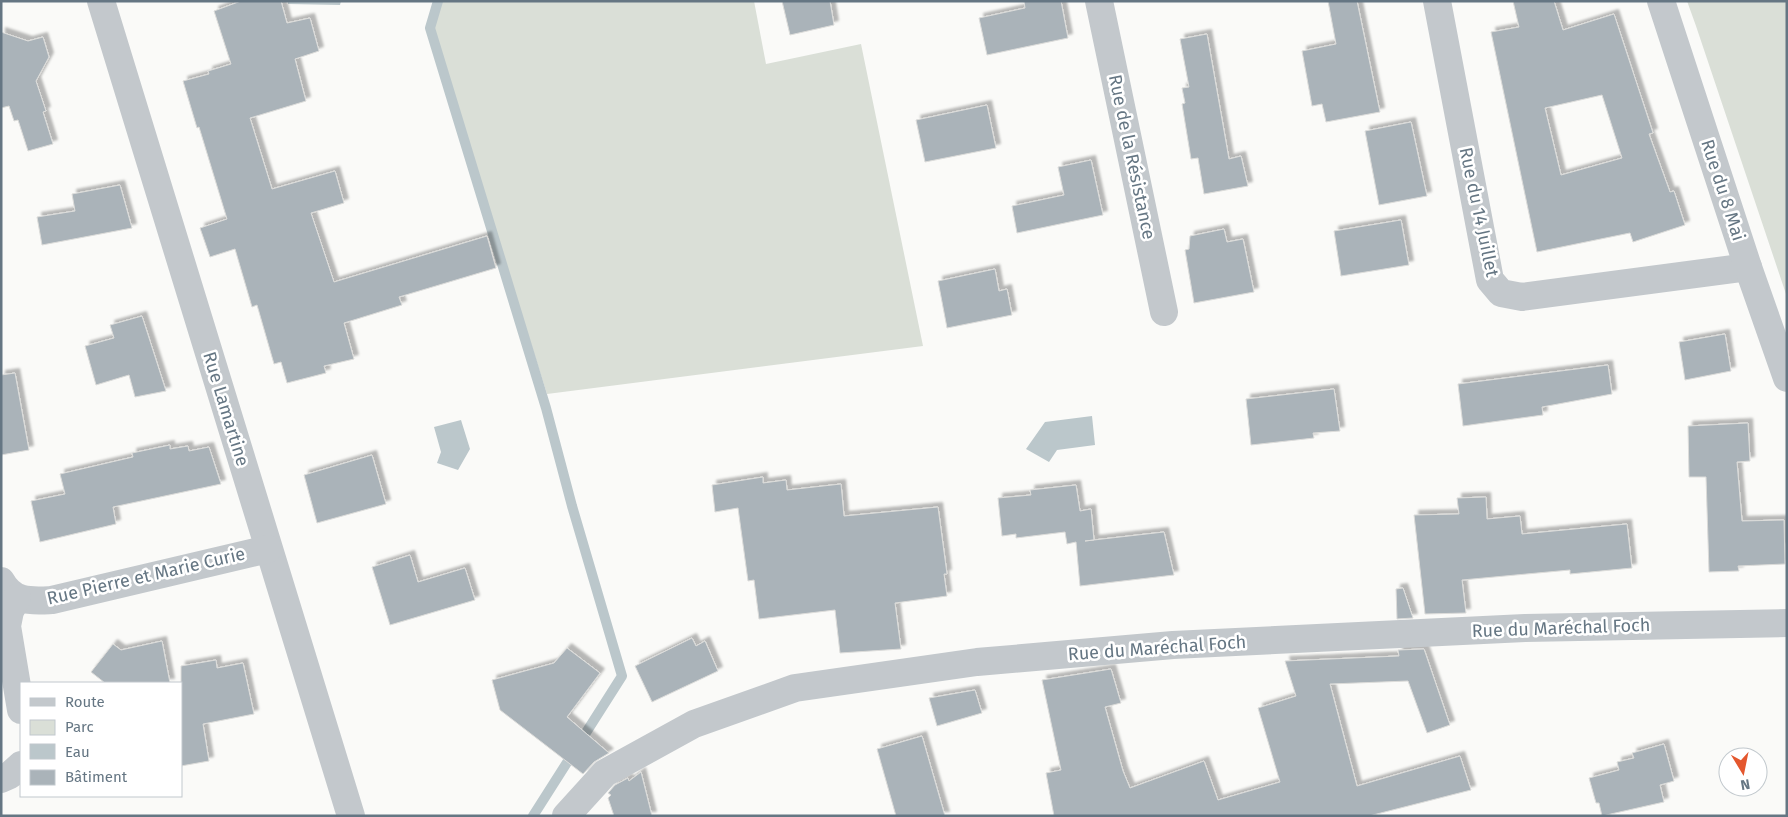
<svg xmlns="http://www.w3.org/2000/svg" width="1788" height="817" font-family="'Fira Sans',sans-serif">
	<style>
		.green { fill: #dadfd7 }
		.water { fill: #bbc7cb }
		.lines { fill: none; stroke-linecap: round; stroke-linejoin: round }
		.stream { stroke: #bbc7cb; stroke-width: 10 }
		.building { fill: #aab3b9; stroke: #dcdcda; fill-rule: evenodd; filter: url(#shadow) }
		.minor { stroke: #c3c8cc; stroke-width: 28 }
		.labels { text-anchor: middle; stroke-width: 5; stroke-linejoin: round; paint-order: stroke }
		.street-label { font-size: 18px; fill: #657683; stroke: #fff }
	</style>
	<defs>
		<filter id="shadow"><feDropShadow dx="4.5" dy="-4.5" stdDeviation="1" flood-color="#0004"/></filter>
	</defs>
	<rect width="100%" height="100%" fill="#fafaf8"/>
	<g class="green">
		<polygon points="438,1 754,1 766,64 861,44 923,346 547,394 430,28"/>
		<polygon points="1687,1 1787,1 1787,297 1696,26"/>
	</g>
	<g class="water">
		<polygon points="288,1 341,1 340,5 288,4"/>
		<polygon points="1092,416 1095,445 1057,450 1049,462 1026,449 1045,422"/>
		<polygon points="461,420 470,449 458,470 437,463 441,452 434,427"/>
	</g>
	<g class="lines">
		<polyline class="stream" points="438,1 430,28 546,408 572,506 622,676 533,816"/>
	</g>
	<g class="building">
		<polygon points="241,1 281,1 287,23 310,18 319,51 295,59 306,101 250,118 272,189 335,171 344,203 311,213 334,282 487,236 496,268 399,297 402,305 344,323 354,359 324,366 326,373 287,383 281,362 274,364 257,305 252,307 235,249 210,257 200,228 227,219 199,127 197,128 183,81 209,74 208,71 231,64 214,11"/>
		<polygon points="782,1 830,1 834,25 790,35"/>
		<polygon points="1024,1 1061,1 1068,38 987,55 979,18 1025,8"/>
		<polygon points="1328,1 1357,1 1380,112 1326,122 1322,104 1312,106 1302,51 1336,44"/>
		<path d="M1513,1H1554L1563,30L1614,14L1653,133L1649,134L1670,192L1674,191L1685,225L1633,242L1630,233L1537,252L1491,32L1519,27ZM1602,95L1622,158L1561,175L1545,108Z"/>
		<polygon points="1,32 28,41 43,37 49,57 36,81 46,111 43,112 53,144 28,151 18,120 14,121 9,106 1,108"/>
		<polygon points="1207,34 1229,159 1241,156 1248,186 1204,194 1198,158 1191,159 1182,104 1185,103 1182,88 1189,87 1180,39"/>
		<polygon points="987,105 996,148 925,162 916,120"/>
		<polygon points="1411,122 1427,196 1379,205 1365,131"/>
		<polygon points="1091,160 1103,215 1017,233 1012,206 1064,195 1058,167"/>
		<polygon points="120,185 132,228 42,245 37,217 75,211 72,194"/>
		<polygon points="1401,220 1409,265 1341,276 1334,231"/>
		<polygon points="1224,229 1227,242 1243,239 1254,292 1194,303 1185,250 1189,249 1190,236"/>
		<polygon points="995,269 999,291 1007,289 1012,315 947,328 938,281"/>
		<polygon points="142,316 166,391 135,397 129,375 96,385 85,346 114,338 110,325"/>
		<polygon points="1725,334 1731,371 1685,380 1679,342"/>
		<polygon points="1608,365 1612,394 1542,407 1543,415 1463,426 1458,384"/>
		<polygon points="15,373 29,450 1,455 1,375"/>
		<polygon points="1334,389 1340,431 1313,433 1314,438 1251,445 1246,399"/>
		<polygon points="1748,423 1750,461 1737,462 1742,521 1784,520 1785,564 1738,566 1739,571 1709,572 1706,477 1689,477 1688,426"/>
		<polygon points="170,445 170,449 188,446 189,451 209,447 221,484 113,507 116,524 40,542 31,501 65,494 60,474 133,457 132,453"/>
		<polygon points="372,455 386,504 317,523 304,475"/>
		<polygon points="763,477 763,483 786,480 787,490 841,484 844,516 938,507 947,574 944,574 947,596 895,603 901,649 840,653 835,610 759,619 754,580 748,581 738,508 715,512 712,485"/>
		<polygon points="1076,485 1080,511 1091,509 1094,540 1085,541 1164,532 1174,575 1080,586 1076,542 1067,544 1065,532 1016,538 1016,534 1002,536 998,498 1031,495 1030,490"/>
		<polygon points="1486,497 1487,519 1520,516 1522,534 1627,524 1632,568 1570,574 1570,570 1462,580 1466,613 1425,614 1414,515 1459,514 1457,498"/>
		<polygon points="410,555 418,582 465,568 475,600 390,625 372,567"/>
		<polygon points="1403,588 1413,618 1397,619 1396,589"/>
		<polygon points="692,638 696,646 705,641 718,671 652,702 635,666"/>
		<polygon points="162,641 170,683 105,683 91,672 113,644 121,650"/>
		<polygon points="567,648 600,673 567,717 609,753 594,762 583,774 500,710 492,680 554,663"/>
		<polygon points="1424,649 1450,725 1427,733 1408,681 1330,684 1357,786 1460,756 1471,790 1369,816 1054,816 1046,773 1061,770 1042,680 1111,669 1121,703 1105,707 1123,771 1130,788 1204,761 1218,800 1280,782 1258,708 1296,696 1285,661 1399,656 1398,650"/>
		<polygon points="216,660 217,668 243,663 254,714 203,724 209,761 181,766 181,666"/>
		<polygon points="975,690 982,713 937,726 929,698"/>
		<polygon points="922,736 945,816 896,816 877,749"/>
		<polygon points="1664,744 1674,781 1660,785 1664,802 1602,816 1599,803 1596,803 1589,778 1619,770 1617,762 1634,758 1632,753"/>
		<polygon points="641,772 652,816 614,816 608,798 611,795 608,793 615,785 628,778 629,781"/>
	</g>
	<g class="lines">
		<g class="minor">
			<polyline points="101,1 351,816"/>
			<polyline points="1099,1 1164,312"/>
			<polyline points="1437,1 1490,280 1501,293 1522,297 1748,267"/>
			<polyline points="1661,1 1748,267 1787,378"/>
			<path d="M1,581C13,603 31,601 52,600L268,549"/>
			<polyline points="17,598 10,611 7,626 21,710"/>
			<polyline points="1,779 10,775 21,765"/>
			<polyline points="566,816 605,773 694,724 795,688 977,662 1173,645 1525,628 1787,623"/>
		</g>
	</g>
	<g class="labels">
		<g class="street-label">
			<text transform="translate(1132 157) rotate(78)" y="6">Rue de la Résistance</text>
			<text transform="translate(1723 190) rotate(72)" y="6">Rue du 8 Mai</text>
			<text transform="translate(1479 212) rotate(78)" y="6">Rue du 14 Juillet</text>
			<text transform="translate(226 409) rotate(73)" y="6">Rue Lamartine</text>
			<text transform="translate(146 576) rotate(-13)" y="6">Rue Pierre et Marie Curie</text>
			<text transform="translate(1561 628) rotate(-2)" y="6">Rue du Maréchal Foch</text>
			<text transform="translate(1157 648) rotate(-4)" y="6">Rue du Maréchal Foch</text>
		</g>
	</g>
	<rect width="1788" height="817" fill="none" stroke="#657683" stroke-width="5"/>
	<rect x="20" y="682" width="162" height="115" fill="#ffffff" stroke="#c1c8cd"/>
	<rect x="30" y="698" width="25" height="8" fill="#c3c8cc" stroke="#c1c8cd"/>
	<text x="65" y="707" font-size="15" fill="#657683">Route</text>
	<rect x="30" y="720" width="25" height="15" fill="#dadfd7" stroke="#c1c8cd"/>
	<text x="65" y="732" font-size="15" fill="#657683">Parc</text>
	<rect x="30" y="744" width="25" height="15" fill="#bbc7cb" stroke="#c1c8cd"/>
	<text x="65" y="757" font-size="15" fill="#657683">Eau</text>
	<rect x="30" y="770" width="25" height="15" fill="#aab3b9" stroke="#c1c8cd"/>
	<text x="65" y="782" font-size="15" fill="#657683">Bâtiment</text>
	<g transform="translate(1743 772) rotate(170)"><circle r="24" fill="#ffffff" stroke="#c1c8cd"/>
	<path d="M0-4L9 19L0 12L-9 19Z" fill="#e4572e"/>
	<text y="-8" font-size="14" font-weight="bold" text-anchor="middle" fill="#657683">N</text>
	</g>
</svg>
